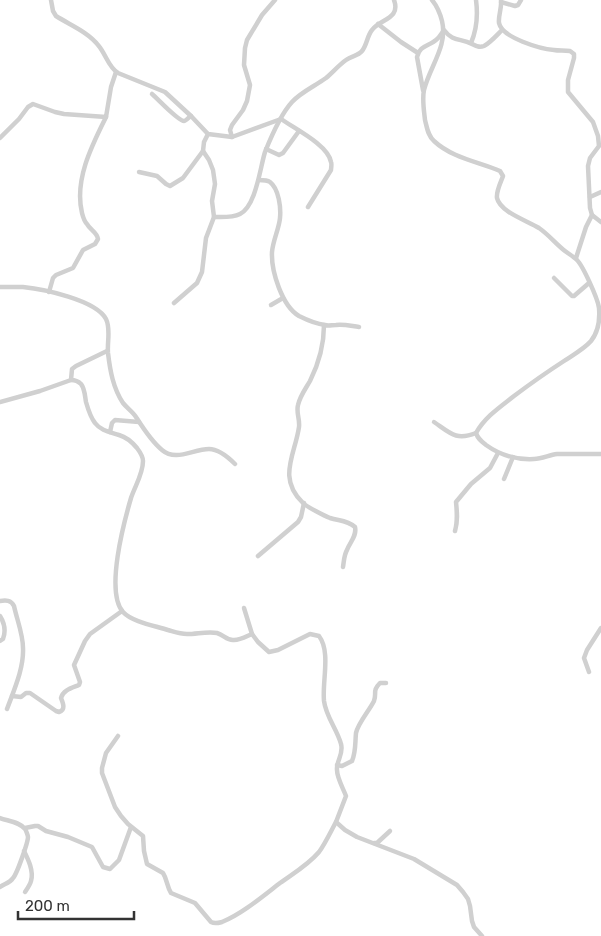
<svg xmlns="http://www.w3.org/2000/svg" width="601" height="936" font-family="Rubik,sans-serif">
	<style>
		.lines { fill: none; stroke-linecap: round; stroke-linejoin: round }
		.minor { stroke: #d0d0d0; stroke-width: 4.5 }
	</style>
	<rect width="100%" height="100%" fill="#fff"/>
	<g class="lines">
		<g class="minor">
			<path d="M51,0L53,11L56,16C70,25 88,32 98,45C106,54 108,67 118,73L165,92L191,116L208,134L232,137L281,119C295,129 328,145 331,162C332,164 331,168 331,170L308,207"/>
			<path d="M432,0C437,6 440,13 442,21C448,46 430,66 424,90C422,99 424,111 425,120C427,128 428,136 434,141C452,158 479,162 500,171L503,176C501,182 496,191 497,198C500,212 528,221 539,228C549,235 556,244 565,251C569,254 574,257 577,260C583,266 598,299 599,308C600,320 599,331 591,341C584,349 573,355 564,361C547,372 530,384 514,396C500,407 485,417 476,433C478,439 481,441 486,445C500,455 516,460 534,459C542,459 549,455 557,454C572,454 586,454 601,454"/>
			<path d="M501,0C502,8 498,16 499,23C502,38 541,49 554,50C559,51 564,50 570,51L574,54V58L568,80V92L593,122L598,136L599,146L590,158L588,166L590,208L592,215L601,222"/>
			<polyline points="501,2 515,6 518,5 521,0"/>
			<polyline points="378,24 401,42 418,53"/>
			<path d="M471,43C477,29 478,15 476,0"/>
			<path d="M423,90L417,57C420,45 428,47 436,40C440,37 441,34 444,30C453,42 460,38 472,44C476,46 479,48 484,46C490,43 497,35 502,30"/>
			<path d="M152,94C158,99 178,121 184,121C186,121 189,117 191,116"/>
			<path d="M208,134L204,142L203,151L209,160L213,170L215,184L212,201L214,217C222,217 232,218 240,214C256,206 260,168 265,152C271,137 281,114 292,102C301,92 315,86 326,78C333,72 339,65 346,60C351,56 358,56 362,51C367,45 367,36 372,30C380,19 401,19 394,0"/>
			<polyline points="232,137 230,130 232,125 243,110 247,101 250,85 244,65 245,48 247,40 262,15 275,0"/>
			<polyline points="0,138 19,119 28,107 33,104 55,112 64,114 106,117 111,87 116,72"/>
			<polyline points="266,149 279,155 283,153 299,131"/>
			<polyline points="139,172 157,176 166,184 170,186 183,178 203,151"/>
			<path d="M259,180C263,180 267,180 270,182C279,189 281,208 280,218C279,229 273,240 272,252C271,271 282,306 299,316C307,320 317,324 325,325C328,326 332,325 336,325C344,324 351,326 359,327"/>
			<polyline points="590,197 601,192"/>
			<polyline points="576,258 586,227 592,215"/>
			<polyline points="554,278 572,296 574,296 589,283"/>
			<path d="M0,287C7,287 15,287 23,287C43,289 96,300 106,319C111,329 107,342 108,353C110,370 113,388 123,403C127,408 133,412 136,417C143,428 151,441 162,450C176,462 193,449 209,449C219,449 228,457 235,464"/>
			<path d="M49,292L53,278L56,275L73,268L83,250L95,244L98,239C97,232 90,230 87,224C84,221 83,217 82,213C74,180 92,145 106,117"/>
			<polyline points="174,303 197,283 202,272 206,238 214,217"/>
			<polyline points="271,305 283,298"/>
			<path d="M324,325C324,345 319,363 310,381C306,388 300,396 298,405C296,413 300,419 299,427C295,455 277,478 303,503C307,507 325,516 330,518C339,521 347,520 355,527C357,536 350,542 347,550C344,555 344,561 343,567"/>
			<path d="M107,351L76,366L72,369L71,380C74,380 78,381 81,384C85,389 85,397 86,402C88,409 91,418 95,423C101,431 110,432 119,435C126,437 132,442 137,448C140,452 143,456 143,461C143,474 135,486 131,498C124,522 105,592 123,612C132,622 156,626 168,630C175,632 180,634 187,634C197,634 208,631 217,633C224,635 227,641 234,640C241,640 247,636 252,634L258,642L269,652L278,650L310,634L319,636C331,652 322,681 324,701C326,717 337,729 341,744C344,754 336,761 337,770C337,778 343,788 346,796L336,822L345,830L357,837L414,859L457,885L463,892L468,899L470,906L472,921L474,927L482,936"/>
			<polyline points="0,402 40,391 71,380"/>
			<path d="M434,422C450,433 456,441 476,433"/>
			<polyline points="110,432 112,423 115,420 139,422"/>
			<polyline points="504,479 513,457"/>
			<path d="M455,531C458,521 457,512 456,502L471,484L490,468L498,453"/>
			<polyline points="258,556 298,522 301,517 304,503"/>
			<path d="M0,601C6,600 11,600 14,606C17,620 23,634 23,648C24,668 14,690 7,709"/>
			<polyline points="244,608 252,634"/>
			<path d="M0,616C5,624 6,631 3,639L0,641"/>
			<polyline points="589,672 584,658 587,650 601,628"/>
			<path d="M12,696L21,697L26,693H30L56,711L59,712C66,710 63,703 61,698C63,690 72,688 79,685L80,682L74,665L85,641L90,634L122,611"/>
			<path d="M118,736L106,753L102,768V773L115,807L121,816L128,824L143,836L144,851L147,864L163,873L165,877L169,889L171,893L195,903L211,922C215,924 218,923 222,922C242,914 263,896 280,883C294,873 308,865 319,852C325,844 331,831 336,822"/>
			<path d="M337,765L342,766L352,761C356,752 355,743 356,733C358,723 369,711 374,701C377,693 372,691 380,683H386"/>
			<path d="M0,818C8,821 20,822 25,829C26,830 28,836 28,837C28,842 17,874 13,878C10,883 4,884 0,887"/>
			<polyline points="25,828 35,826 38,826 46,831 68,837 92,847 103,867 110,869 119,860 131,827"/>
			<polyline points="374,843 377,843 390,831"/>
			<path d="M24,851C28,859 34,871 31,881C30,885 27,889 25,892"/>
		</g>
	</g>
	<path d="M18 911v8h116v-8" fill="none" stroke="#333333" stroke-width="2.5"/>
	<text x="25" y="911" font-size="15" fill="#333333" stroke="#ffffff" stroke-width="4" paint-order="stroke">200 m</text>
</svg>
